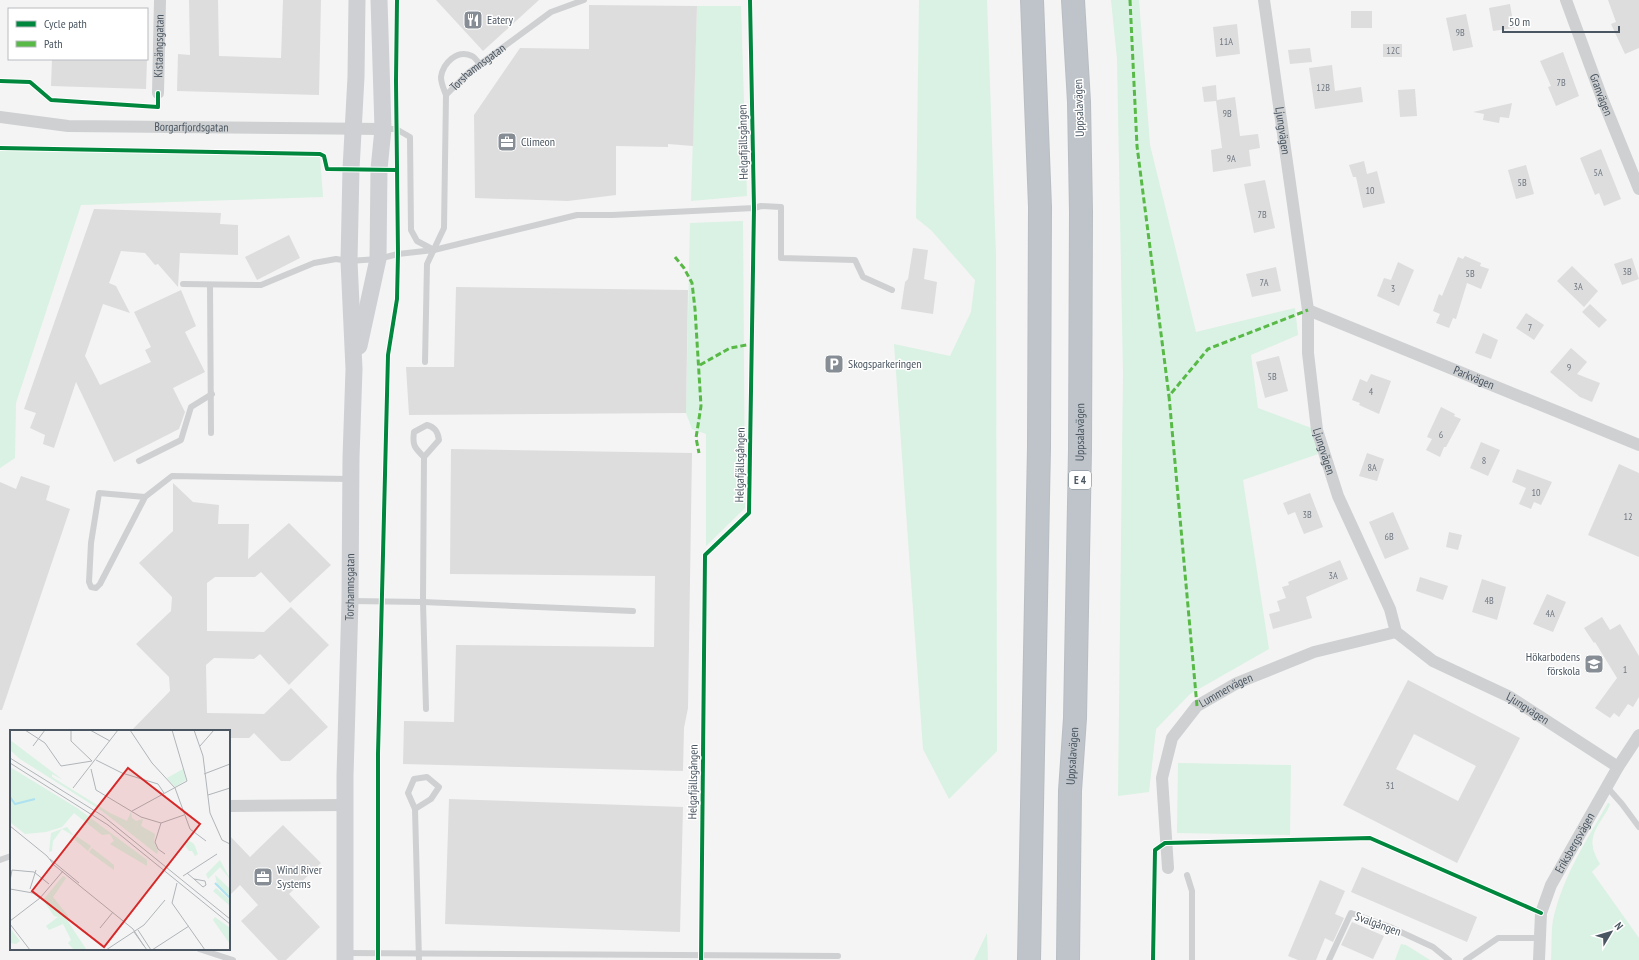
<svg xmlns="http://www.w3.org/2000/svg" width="1639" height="960" font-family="'PT Sans Narrow',sans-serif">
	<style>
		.green { fill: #d9f2e3 }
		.building { fill: #ddddde; fill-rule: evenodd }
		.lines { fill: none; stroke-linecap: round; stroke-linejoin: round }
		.highway-casing { stroke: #b9bec3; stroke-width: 24 }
		.lane { stroke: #ced0d2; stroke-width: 6 }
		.street { stroke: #ced0d2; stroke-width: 12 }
		.secondary { stroke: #ced0d4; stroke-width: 17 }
		.highway { stroke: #bec4c9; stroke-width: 22 }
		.quiet { stroke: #58b947; stroke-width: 3; stroke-dasharray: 6 3; stroke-linecap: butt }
		.cycleway-casing { stroke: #fff; stroke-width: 6 }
		.cycleway { stroke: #00873e; stroke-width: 4 }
		.labels { text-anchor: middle; stroke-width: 3; stroke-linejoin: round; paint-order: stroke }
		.number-label { font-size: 10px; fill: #707881 }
		.shield { fill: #fff; stroke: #808990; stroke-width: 1 }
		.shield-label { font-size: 11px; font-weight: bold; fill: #4a5661 }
		.poi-label { font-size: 12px; fill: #4a5661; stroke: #fff; text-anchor: start }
		.street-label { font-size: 12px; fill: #4a5661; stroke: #fff }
		.inset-river { fill: none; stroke: #aee2f0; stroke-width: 2 }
		.inset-road { fill: none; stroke: #b0b5b9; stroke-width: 1 }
		.view { fill: #d62828; fill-opacity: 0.15; stroke: #d62828; stroke-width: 2 }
		.inset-edge { fill: none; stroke: #4a5661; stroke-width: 2 }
	</style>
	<rect width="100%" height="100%" fill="#f4f4f4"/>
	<g class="green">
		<polygon points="919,0 987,0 996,256 997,751 949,799 923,749 894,344 950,356 971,312 975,280 931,230 916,218"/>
		<polygon points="1111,0 1139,0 1150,145 1196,332 1295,308 1298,335 1251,355 1258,408 1314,429 1318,454 1243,480 1269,649 1190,694 1156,729 1149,792 1118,796 1123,373 1117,59"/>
		<polygon points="697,6 741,6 747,196 691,201"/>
		<polygon points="0,150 320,157 323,197 81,205 16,403 15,458 0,468"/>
		<polygon points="743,221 745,508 706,546 706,434 692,429 686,413 690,223"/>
		<polygon points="1178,763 1291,765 1290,835 1177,833"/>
		<path d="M1608,803L1610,804L1608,809C1595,831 1585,839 1600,864L1592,872L1639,938V960H1551C1552,947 1551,933 1553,920C1563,876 1586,841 1608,803Z"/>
		<polygon points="987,933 988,960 974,960"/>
		<polygon points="1401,944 1406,945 1430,960 1395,960"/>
	</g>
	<g class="building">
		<polygon points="189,0 218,0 219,56 281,58 283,0 321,0 319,95 177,91 178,54 190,55"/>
		<polygon points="436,0 539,0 483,51"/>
		<polygon points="1608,0 1639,0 1639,48 1625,54 1611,24 1616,22"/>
		<polygon points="1510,4 1514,28 1493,31 1489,8"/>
		<polygon points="589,5 697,6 693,146 668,144 668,147 616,146 616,195 568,201 475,198 474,115 520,48 589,49"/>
		<rect x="1351" y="11" width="21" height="17"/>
		<polygon points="1466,14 1473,47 1453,51 1446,18"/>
		<polygon points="1237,24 1240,54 1216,57 1213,27"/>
		<rect x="1383" y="44" width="19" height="13"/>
		<polygon points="1310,48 1312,62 1290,64 1288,50"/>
		<polygon points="1563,52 1579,96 1556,106 1548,87 1551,86 1540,61"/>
		<polygon points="52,59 147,59 146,89 51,86"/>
		<polygon points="1332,65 1335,91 1361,87 1363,102 1315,109 1309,68"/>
		<polygon points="1216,85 1217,100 1235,97 1240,136 1258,134 1260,148 1249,150 1251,166 1213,172 1211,150 1222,148 1216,101 1204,102 1202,87"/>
		<polygon points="1415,89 1417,116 1400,117 1398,90"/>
		<polygon points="1512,103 1509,118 1500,117 1499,123 1483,120 1484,114 1473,112"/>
		<polygon points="1601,149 1621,199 1604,206 1599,193 1595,195 1580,158"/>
		<polygon points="1364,161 1367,174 1377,171 1385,203 1363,208 1356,177 1353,177 1349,165"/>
		<polygon points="1526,165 1534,194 1516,199 1508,170"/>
		<polygon points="1265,180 1275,228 1254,233 1244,184"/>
		<polygon points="94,209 221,213 220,224 238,225 238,255 180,253 178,287 158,264 155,265 145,253 121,251 109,283 116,286 130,313 103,304 85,356 100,385 151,362 145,350 151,347 134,312 181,290 196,326 185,332 205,372 173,388 185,412 179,429 114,462 76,382 54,448 43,444 45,435 30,428 36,413 24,409"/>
		<polygon points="289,235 300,258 257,280 245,257"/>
		<polygon points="913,248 928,250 924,279 937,282 933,314 901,309 905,282 908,279"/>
		<polygon points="1465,256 1481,263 1480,266 1489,269 1481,289 1467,283 1456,319 1453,318 1449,328 1436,323 1440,314 1433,311 1439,294 1442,296 1458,257 1463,259"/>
		<polygon points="1632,258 1639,279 1622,285 1614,264"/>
		<polygon points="1398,262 1414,270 1399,306 1377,296 1384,278 1391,280"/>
		<polygon points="1572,266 1598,291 1584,307 1557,281"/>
		<polygon points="1276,267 1281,291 1252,297 1246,274"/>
		<polygon points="456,287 688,290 686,413 409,415 406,367 454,367"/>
		<polygon points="1590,304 1607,320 1599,328 1582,312"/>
		<polygon points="1526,313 1544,325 1534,340 1516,328"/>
		<polygon points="1483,333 1498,340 1491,359 1475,353"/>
		<polygon points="1571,348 1587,362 1577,374 1600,383 1592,402 1580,397 1550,372"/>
		<polygon points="1279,356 1288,391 1265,398 1256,362"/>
		<polygon points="1371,374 1391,381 1379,414 1359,405 1360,403 1352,400 1360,379 1367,382"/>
		<polygon points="1441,407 1455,414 1454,416 1461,419 1446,447 1444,447 1440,457 1426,450 1432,439 1427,437"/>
		<polygon points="1481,442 1500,450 1488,476 1470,468"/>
		<polygon points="451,449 692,453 688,708 684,728 683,771 403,764 404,721 454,722 456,645 654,647 655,576 450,574"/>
		<polygon points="1367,453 1384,459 1377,481 1359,476"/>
		<polygon points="1619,464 1639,473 1639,557 1588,535"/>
		<polygon points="1517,469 1552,482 1541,505 1534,502 1531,509 1519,504 1526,488 1512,482"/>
		<polygon points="21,476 50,486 46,500 70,509 2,710 0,710 0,482 16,489"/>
		<polygon points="173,483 193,502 219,505 218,524 249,524 248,559 289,523 331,565 290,603 261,572 255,577 215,577 207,583 207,631 264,632 291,607 329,645 289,685 260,654 254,659 214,658 206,665 207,713 264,714 291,688 328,727 290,761 281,761 254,733 249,738 229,738 229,731 131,731 170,691 169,677 136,644 171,611 172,597 139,563 173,531"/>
		<polygon points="1310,493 1323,527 1304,534 1295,512 1288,515 1283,503"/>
		<polygon points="1393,512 1409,549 1385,559 1369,522"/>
		<polygon points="1449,532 1462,535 1458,550 1446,547"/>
		<polygon points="1340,560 1348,579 1306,597 1312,618 1273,629 1269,614 1280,611 1277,601 1286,598 1282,587 1289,585 1288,582"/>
		<polygon points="1420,577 1448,586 1443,600 1416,591"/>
		<polygon points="1482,579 1506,587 1497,620 1472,612"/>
		<polygon points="1547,594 1566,602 1553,632 1533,624"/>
		<polygon points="1602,617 1610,630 1620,624 1639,656 1639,697 1633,707 1628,704 1619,717 1614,713 1610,718 1595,708 1617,678 1595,642 1594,643 1584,628"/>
		<path d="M1408,680L1520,738L1457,863L1343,805ZM1414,734L1476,766L1458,801L1396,769Z"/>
		<polygon points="449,799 683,807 680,932 445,924"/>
		<polygon points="283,825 321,863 289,894 320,927 286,960 278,960 241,921 258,905 240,885 229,896 229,835 250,857"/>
		<polygon points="1362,867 1477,917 1467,942 1351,892"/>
		<polygon points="1320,880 1345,891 1335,914 1344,918 1333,942 1325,938 1316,960 1298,960 1288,956"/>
		<polygon points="1352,922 1384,936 1373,959 1341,945"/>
	</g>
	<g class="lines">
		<g class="highway-casing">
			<g id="highway">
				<polyline points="1029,960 1039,447 1040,207 1032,0"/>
				<path id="s10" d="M1068,960L1070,791L1075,718L1080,450L1081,212L1079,102L1073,0"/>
			</g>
		</g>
		<g class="lane">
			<path d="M446,95C444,89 441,84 441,77C443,63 457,49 472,56C475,57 478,62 480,65"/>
			<polyline points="384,129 396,129 410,137 411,230 417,241 434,250"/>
			<polyline points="183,284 261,285 314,263 336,259 349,261 378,259 398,254 434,250 577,215 612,215 754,208 761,206 781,207 781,258 855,260 863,277 892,290"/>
			<polyline points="210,285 211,433"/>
			<path id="s1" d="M425,362L427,264L444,228L446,95L468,73L551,12L584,0"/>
			<path d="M424,457C415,448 412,446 414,432L427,425C435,427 438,432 439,440L424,457L423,602L426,709"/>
			<polyline points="139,461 181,440 191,407 212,394"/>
			<polyline points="145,497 100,584 96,588 91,587 89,582 91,543 99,493 145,497 172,476 349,479"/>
			<polyline points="351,601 423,602 633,611"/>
			<polyline points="1607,787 1622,804 1639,827"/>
			<polyline points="415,809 431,799 439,787 427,777 414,779 408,793 415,809 419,960"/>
			<polyline points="0,860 11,856"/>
			<polyline points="1187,875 1192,891 1192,960"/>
			<polyline points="199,949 233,960"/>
			<polyline points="347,953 838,956"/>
			<polyline points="1329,960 1351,913 1390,927 1433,947 1449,960"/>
			<polyline points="1466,960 1498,938 1541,938"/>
		</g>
		<g class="street">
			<path id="s2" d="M1264,0L1308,310V353L1317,430L1338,496L1390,609L1396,632L1433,661L1510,697L1618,767"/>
			<path id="s3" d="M1566,0L1602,98L1639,189"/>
			<path id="s4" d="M158,93L160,0"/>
			<path id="s5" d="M0,117L68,126L383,129"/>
			<path id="s6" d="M1308,310L1639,445"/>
			<polyline points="229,806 345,805"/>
			<path id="s7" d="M1168,868L1162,778L1172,738L1197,706L1237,683L1314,652L1396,632"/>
			<path id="s8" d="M1539,960L1541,913L1551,885L1618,767L1639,735"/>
		</g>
		<g class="secondary">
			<polyline points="359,346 378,259 379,169 383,129 379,0"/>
			<path id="s9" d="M345,960V776L350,601L351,458L354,369L349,261L351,169L356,77L357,0"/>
		</g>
		<use href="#highway" class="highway"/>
		<g class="quiet">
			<polyline points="1130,0 1137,146 1169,396"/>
			<polyline points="675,257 684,268 692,283 695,309 701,406 696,438 699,453"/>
			<polyline points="700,365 730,348 752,344"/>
			<polyline points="1197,706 1169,396 1208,349 1308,310"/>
		</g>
		<g class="cycleway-casing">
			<g id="cycleway">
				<polyline points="0,81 30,82 51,100 158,107 158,93"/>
				<polyline points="0,148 320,154 324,156 327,169 397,170"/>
				<polyline points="378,960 378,754 388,355 397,299 398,254 396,81 397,0"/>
				<polyline points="701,960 705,555 749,513 754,208 750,0"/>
				<polyline points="1153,960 1155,850 1165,843 1370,838 1541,913"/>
			</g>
		</g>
		<use href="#cycleway" class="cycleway"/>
	</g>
	<defs>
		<g id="restaurant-square" transform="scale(1)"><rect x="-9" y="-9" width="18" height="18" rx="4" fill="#868d94" stroke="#fff"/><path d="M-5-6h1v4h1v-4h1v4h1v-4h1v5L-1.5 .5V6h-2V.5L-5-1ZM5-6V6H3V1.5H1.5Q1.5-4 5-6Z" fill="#fff"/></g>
		<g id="office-square" transform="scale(1)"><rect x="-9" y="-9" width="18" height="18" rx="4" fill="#868d94" stroke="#fff"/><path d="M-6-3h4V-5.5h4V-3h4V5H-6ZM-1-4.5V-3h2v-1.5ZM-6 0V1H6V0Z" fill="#fff"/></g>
		<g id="parking-square" transform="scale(1)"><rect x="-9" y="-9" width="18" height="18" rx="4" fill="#868d94" stroke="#fff"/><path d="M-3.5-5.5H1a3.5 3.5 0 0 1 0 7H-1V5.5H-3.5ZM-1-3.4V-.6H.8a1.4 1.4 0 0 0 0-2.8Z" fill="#fff"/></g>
		<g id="school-square" transform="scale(1)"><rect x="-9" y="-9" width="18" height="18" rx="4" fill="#868d94" stroke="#fff"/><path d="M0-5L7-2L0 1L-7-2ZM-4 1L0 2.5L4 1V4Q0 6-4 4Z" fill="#fff"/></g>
	</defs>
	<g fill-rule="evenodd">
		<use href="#restaurant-square" x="473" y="20"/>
		<use href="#office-square" x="507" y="142"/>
		<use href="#parking-square" x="834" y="364"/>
		<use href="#school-square" x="1594" y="664"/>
		<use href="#office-square" x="263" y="877"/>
	</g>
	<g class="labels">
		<g class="number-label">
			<text x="1460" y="36">9B</text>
			<text x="1226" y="45">11A</text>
			<text x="1393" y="54">12C</text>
			<text x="1561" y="86">7B</text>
			<text x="1323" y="91">12B</text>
			<text x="1227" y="117">9B</text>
			<text x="1231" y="162">9A</text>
			<text x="1598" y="176">5A</text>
			<text x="1522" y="186">5B</text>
			<text x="1370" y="194">10</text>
			<text x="1262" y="218">7B</text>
			<text x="1627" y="275">3B</text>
			<text x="1470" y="277">5B</text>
			<text x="1264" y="286">7A</text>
			<text x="1578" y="290">3A</text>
			<text x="1393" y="292">3</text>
			<text x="1530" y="331">7</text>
			<text x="1569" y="371">9</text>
			<text x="1272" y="380">5B</text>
			<text x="1371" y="395">4</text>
			<text x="1441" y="438">6</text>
			<text x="1484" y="464">8</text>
			<text x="1372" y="471">8A</text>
			<text x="1536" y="496">10</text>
			<text x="1307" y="518">3B</text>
			<text x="1628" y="520">12</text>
			<text x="1389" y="540">6B</text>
			<text x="1333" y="579">3A</text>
			<text x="1489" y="604">4B</text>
			<text x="1550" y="617">4A</text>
			<text x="1625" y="673">1</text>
			<text x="1390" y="789">31</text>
		</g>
		<rect class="shield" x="1069" y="471" width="22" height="18" rx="3"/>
		<g class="shield-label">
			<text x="1080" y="484">E 4</text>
		</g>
		<g class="poi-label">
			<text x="487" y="24">Eatery</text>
			<text x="521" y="146">Climeon</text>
			<text x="848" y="368">Skogsparkeringen</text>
			<text x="1580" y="661" text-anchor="end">Hökarbodens<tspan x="1580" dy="14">förskola</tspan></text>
			<text x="277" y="874">Wind River<tspan x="277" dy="14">Systems</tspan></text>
		</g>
		<g class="street-label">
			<text dy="4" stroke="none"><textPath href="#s4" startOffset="47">Kistaängsgatan</textPath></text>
			<text dy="4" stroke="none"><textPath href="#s1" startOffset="313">Torshamnsgatan</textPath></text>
			<text dy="4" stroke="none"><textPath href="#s3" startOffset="101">Granvägen</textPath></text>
			<text transform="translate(1079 108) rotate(-92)" y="4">Uppsalavägen</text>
			<text dy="4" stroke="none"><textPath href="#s5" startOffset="192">Borgarfjordsgatan</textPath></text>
			<text dy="4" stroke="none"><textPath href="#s2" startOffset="132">Ljungvägen</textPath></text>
			<text transform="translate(743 142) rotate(-91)" y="4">Helgafjällsgången</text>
			<text dy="4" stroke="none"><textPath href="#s6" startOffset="179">Parkvägen</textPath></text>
			<text dy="4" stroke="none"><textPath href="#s10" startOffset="528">Uppsalavägen</textPath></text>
			<text dy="4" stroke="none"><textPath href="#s2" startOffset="456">Ljungvägen</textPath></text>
			<text transform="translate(740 465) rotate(-89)" y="4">Helgafjällsgången</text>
			<text dy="4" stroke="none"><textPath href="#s9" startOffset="373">Torshamnsgatan</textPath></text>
			<text dy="4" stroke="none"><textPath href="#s7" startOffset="205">Lummervägen</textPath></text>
			<text dy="4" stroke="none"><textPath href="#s2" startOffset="804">Ljungvägen</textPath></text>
			<text dy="4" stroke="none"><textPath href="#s10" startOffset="204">Uppsalavägen</textPath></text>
			<text transform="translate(693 782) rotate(-89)" y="4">Helgafjällsgången</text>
			<text dy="4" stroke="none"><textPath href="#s8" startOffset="125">Eriksbergsvägen</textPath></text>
			<text transform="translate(1378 924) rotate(20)" y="4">Svalgången</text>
		</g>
	</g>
	<g transform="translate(10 730)">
		<rect width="220" height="220" fill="#f4f4f4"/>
		<path d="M0,10L53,50L42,44V47L100,83L117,91L121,82L122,88L126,91L133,89L131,96L145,104L144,112L148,121L147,124L92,81L10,29L0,20ZM0,37L67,78L137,130V136L100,114L104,111L100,104L92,105L64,83L52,97L36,102L15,104L0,92ZM173,39L176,50L165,57L157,48ZM57,97L64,106L52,99L43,111L42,121L39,122L41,103ZM66,106L81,116L78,121L64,109ZM178,110L184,114L188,124L185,126L182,121H179L174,114ZM82,118L104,135V140L79,122ZM210,130L220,149L210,137L198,149L196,144ZM205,145L220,159V167L207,154ZM53,146L56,148L43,167L58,186L57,190L76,219L74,220H64L58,213L61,210L53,194L39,200L36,196L48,187L44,186L33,170ZM206,158L220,170V176L203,161ZM205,187L220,198V214L203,190ZM0,198L10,211L6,214L1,213Z" fill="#d9f2e3"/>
		<path class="inset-river" d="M0,67L5,74L25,69M205,153L220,168"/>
		<path class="inset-road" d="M15,0L35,13L51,36L82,31M61,0V11L82,31M80,0L100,11M120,0L142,33L165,58L180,99L196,111M184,0L193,26L200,83L212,110L220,114M23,16L35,0M190,16L204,0M0,28L93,86L220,189M86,30L112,43L148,54L154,63M0,33L98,95L220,194M81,39L86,60L131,87L151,93L174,85M194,44L220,34M63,58L108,0M198,65L220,58M122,81L177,51L162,0M151,93L145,112L148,119L155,124M0,96L37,126M37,126L44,135L123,199L134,216M40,129L69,153M24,142L39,154M177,143L184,149L193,157L196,155L195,151L184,149M173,146L207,124M0,151L2,140L24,142M167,153L162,173L195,220M0,159L23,163L30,168M20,159L26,140M0,191L30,168L53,141M0,194L20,220M90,198L103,182M128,200L141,220M124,202L137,220M96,220L134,195L155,170M142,220L179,196"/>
		<path class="view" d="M118,38L190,94L94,217L22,161Z"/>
		<rect width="220" height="220" class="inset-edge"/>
	</g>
	<rect x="8" y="8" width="140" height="52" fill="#ffffff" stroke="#b7bbc0"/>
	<rect x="16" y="21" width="20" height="6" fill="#00873e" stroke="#b7bbc0"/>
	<text x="44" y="28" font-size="12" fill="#4a5661">Cycle path</text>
	<rect x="16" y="41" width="20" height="6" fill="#58b947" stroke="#b7bbc0"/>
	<text x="44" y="48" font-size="12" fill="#4a5661">Path</text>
	<g transform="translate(1611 932) rotate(52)" stroke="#ffffff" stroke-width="3" paint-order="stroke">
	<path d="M0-3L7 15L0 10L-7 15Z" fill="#4a5661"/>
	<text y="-6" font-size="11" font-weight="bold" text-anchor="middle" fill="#4a5661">N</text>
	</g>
	<path d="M1503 26v6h116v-6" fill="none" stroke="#4a5661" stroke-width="2"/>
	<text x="1509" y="26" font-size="12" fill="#4a5661" stroke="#ffffff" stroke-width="3" paint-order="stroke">50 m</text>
</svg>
